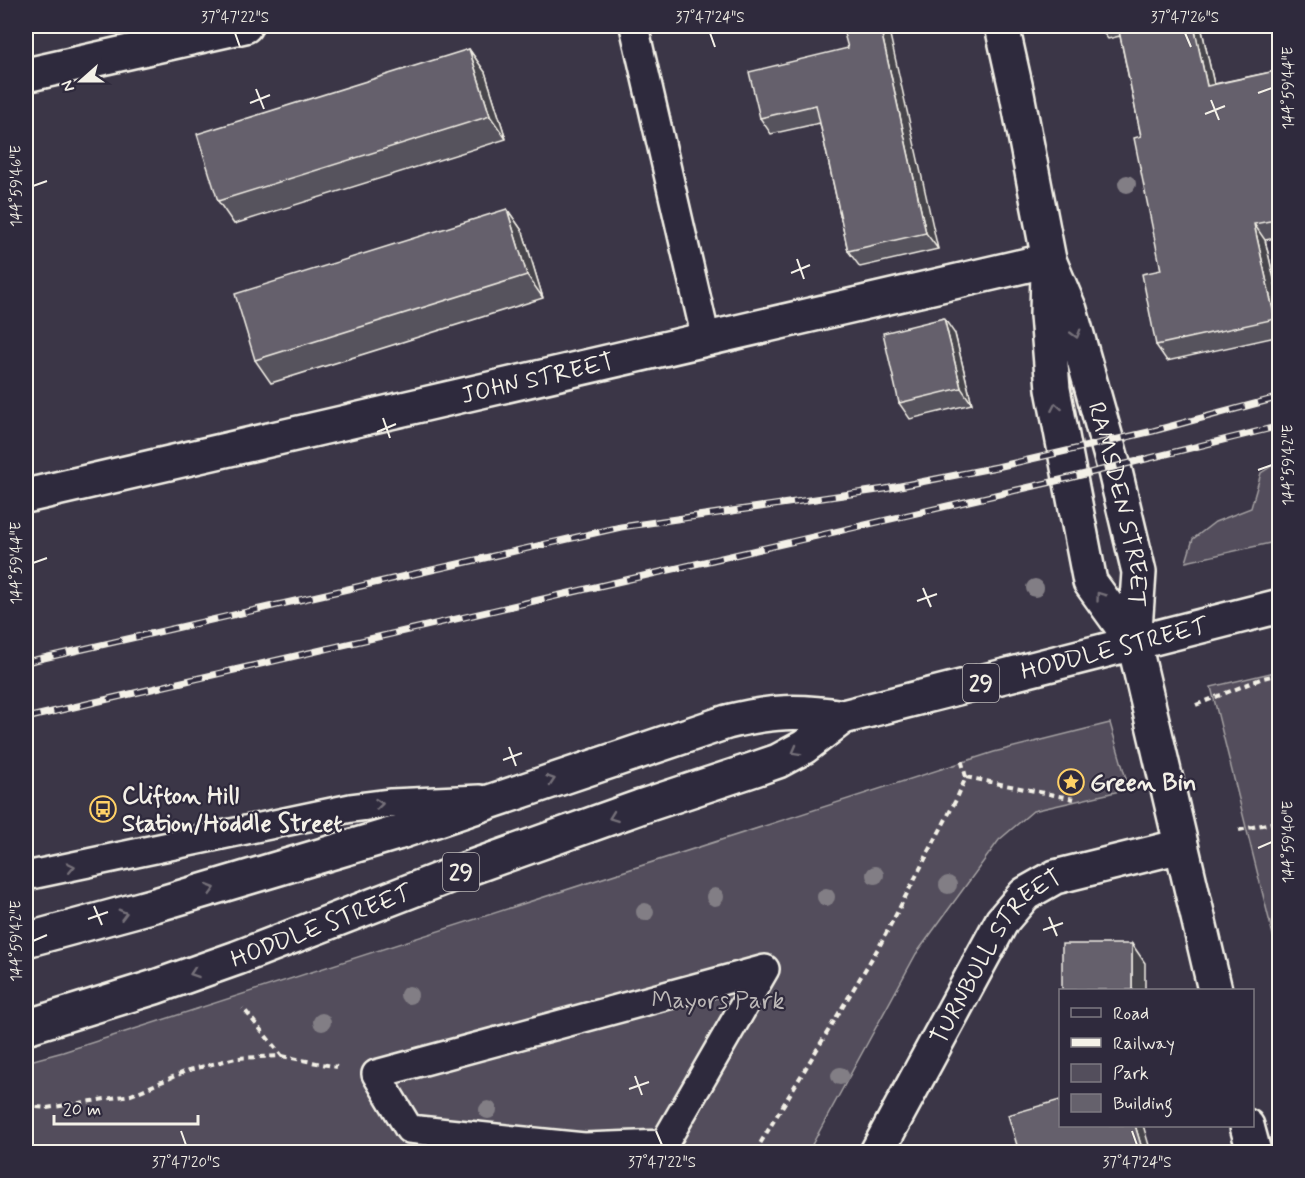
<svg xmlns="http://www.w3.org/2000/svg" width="1305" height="1178" font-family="Mynerve,sans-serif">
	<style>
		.green { fill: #534e5c; stroke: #a4a0a2; stroke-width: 1.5 }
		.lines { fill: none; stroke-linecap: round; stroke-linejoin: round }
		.lane-casing { stroke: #f4f1e8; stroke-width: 32 }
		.street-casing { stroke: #f4f1e8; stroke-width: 38 }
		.primary-casing { stroke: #f4f1e8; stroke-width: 38 }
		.path { stroke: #f4f1e8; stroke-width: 4; stroke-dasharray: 6 4.5; stroke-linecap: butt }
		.lane { stroke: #2f2a3d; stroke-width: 27 }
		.street { stroke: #2f2a3d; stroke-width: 33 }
		.primary { stroke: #2f2a3d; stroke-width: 33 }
		.rail-casing { stroke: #f4f1e8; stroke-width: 7 }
		.rail { stroke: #2f2a3d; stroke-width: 4.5; stroke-dasharray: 14; stroke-linecap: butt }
		.tree { fill: #827e85 }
		.wall { fill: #57535d; stroke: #f4f1e8; stroke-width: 1.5 }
		.shaded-wall { fill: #47444c; stroke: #f4f1e8; stroke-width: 1.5 }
		.building { fill: #65616c; stroke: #f4f1e8; stroke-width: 1.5 }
		.oneway { stroke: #747079 }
		.ticks { fill: none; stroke: #f4f1e8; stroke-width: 2 }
		.labels { text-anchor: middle; stroke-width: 4.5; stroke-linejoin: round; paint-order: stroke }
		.shield { fill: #2f2a3d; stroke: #b9b5b5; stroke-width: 1.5 }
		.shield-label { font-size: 22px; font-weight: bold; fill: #f4f1e8 }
		.street-label { font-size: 24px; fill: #f4f1e8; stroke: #2f2a3d }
		.poi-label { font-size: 24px; font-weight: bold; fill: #f4f1e8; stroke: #2f2a3d; text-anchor: start }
		.park-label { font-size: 24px; fill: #bcb8b7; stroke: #2f2a3d }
		.neatline { fill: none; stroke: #f4f1e8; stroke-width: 2 }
		.ticks-label { font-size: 15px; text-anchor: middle; fill: #f4f1e8 }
	</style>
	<rect width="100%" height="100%" fill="#3b3647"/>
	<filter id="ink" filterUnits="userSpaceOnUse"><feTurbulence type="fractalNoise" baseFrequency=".0167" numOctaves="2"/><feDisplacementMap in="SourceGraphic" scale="12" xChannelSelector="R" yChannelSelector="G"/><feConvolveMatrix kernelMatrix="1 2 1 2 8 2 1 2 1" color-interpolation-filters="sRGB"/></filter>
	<g filter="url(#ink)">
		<g class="green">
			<polygon points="1279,461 1279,541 1186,562 1193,539 1215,522 1251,508 1261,473"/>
			<polygon points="1279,671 1280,671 1279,959 1211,687"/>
			<polygon points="1110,723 1129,789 1033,811 999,840 916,954 808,1152 26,1152 26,1062 63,1052 994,752"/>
		</g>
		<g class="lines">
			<g class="lane-casing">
				<g id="lane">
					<polyline points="634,26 706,339"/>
					<polyline points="26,876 351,808 391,803 480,799"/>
					<polygon points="765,969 664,1144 584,1147 409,1129 376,1074"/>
				</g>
			</g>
			<g class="street-casing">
				<g id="street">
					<path id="s1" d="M1002,26L1016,89L1049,260L1070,310L1114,467L1139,572L1134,643L1215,990"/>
					<polyline points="26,75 245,26"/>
					<polyline points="1048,270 1047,315 1053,389 1090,582 1134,643"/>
					<path id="s2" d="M26,496L1049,260"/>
					<polyline points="1247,1126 1254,1152"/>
					<path id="s3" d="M877,1152L1002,921L1025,894L1055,877L1181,846"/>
				</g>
			</g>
			<g class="primary-casing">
				<g id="primary">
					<path id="s4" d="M26,940L155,905L397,833L727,722C771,711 799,710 843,717L1280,606"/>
					<path id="s5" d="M26,1027L155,987L237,958L472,867L640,807L755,769L778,761L804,747L843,717"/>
				</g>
			</g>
			<g class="path">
				<polyline points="1196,705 1263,678 1280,674"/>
				<polyline points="966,777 1074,799"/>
				<polyline points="1239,830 1280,821"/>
				<polyline points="282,1056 337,1067"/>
				<polyline points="26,1106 47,1108 131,1095 189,1070 236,1058 282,1056 243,1008"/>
				<polyline points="755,1152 880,945 957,798 966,777 961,759"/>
			</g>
			<use href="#lane" class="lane"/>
			<use href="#street" class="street"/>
			<use href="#primary" class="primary"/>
			<g class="rail-casing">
				<g id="rail">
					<polyline points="26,662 621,527 885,489 997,467 1153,431 1280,397"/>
					<polyline points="26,718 1069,478 1280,426"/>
				</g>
			</g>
			<use href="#rail" class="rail"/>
		</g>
		<g class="tree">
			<circle cx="1127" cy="184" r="9"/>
			<circle cx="1035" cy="588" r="9"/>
			<circle cx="875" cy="875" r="9"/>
			<circle cx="948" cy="885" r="9"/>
			<circle cx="715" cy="897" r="9"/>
			<circle cx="826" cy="897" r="9"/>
			<circle cx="645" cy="912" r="9"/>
			<circle cx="409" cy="995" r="9"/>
			<circle cx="322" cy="1022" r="9"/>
			<circle cx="840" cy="1076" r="9"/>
			<circle cx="488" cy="1110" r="9"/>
		</g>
		<g class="wall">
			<polygon points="1098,26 1201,26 1214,84 1280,70 1280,237 1265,240 1280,305 1280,336 1167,361 1156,345 1161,270 1141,136 1120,36 1108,39"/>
			<polygon points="848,48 938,249 860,267 848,251 820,123 771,134 760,118"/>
			<polygon points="469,49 485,72 506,139 234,224 218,201"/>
			<polygon points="507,209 523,232 543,298 271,383 255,360"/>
			<polygon points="955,334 972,404 910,419 899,403"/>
		</g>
		<g class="shaded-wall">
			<polygon points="880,26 888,26 938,249 926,233"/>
			<polygon points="1194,26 1201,26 1218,102 1207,86"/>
			<polygon points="469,49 485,72 506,139 490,116"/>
			<polygon points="507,209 523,232 543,298 527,275"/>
			<polygon points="1254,224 1265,240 1280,305 1280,325 1275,319"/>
			<polygon points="944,318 955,334 972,404 961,388"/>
			<polygon points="1132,944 1145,963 1145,990 1132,990"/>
			<polygon points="1135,1125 1143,1125 1151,1152 1143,1152"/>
		</g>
		<g class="building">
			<polygon points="842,26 880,26 926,233 848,251 816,105 760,118 749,72 848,48"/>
			<polygon points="1118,26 1194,26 1207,86 1280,70 1280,219 1254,224 1275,319 1156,345 1142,274 1161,270 1134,138 1141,136"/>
			<polygon points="469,49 490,116 218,201 197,134"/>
			<polygon points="507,209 527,275 255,360 235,294"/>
			<polygon points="944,318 961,388 899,403 883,333"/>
			<rect x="1062" y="944" width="70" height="46"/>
			<polygon points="1060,1100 1060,1125 1135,1125 1143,1152 1019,1152 1008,1115"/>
			<polygon points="445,1145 451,1152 436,1152"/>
		</g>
		<defs><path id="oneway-chevron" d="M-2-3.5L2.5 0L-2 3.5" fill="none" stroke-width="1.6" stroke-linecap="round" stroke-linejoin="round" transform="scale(1.5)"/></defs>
		<g class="oneway">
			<use href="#oneway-chevron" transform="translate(1076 334) rotate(74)"/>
			<use href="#oneway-chevron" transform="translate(1056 407) rotate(-100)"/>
			<use href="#oneway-chevron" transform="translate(1100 596) rotate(-126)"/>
			<use href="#oneway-chevron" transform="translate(796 751) rotate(151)"/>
			<use href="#oneway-chevron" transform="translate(551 780) rotate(-19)"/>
			<use href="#oneway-chevron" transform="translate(379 804) rotate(-6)"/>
			<use href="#oneway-chevron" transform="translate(613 817) rotate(160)"/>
			<use href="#oneway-chevron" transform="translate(71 867) rotate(-12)"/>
			<use href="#oneway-chevron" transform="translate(211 889) rotate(-16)"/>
			<use href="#oneway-chevron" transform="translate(123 914) rotate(-15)"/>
			<use href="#oneway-chevron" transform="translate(194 973) rotate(161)"/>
		</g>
	</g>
	<path class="ticks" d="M235,33L240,47M710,33L715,47M1185,33L1191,47M256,89L264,109M1258,93L1272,88M1211,100L1219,120M250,103L270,95M1205,114L1225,106M33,186L47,181M797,259L804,279M791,273L810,265M383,418L390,438M377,432L396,424M1258,470L1272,465M33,563L47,558M923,588L931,607M917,601L937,594M509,747L516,766M503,760L522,753M1258,848L1272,842M94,906L102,925M1049,917L1057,936M88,919L108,912M1043,930L1063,923M33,941L47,935M635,1076L642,1095M629,1089L649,1082M181,1131L186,1145M656,1131L662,1145M1132,1131L1137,1145"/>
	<defs>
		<g id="sight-ring" transform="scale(1.35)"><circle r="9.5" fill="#2f2a3d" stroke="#ffd166" stroke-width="1.5"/><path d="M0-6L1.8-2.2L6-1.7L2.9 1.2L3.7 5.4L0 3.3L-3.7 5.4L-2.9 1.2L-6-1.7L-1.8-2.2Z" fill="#ffd166"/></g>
		<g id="bus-ring" transform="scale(1.35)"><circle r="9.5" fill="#2f2a3d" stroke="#ffd166" stroke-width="1.5"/><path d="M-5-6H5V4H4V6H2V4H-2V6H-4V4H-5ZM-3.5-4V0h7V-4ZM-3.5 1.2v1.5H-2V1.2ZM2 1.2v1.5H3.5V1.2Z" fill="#ffd166"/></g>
	</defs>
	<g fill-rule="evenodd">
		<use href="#sight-ring" x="1071" y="782"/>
		<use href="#bus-ring" x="103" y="809"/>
	</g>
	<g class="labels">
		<g class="shield">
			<rect x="963" y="664" width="36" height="38" rx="4.5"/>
			<rect x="443" y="853" width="36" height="38" rx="4.5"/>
		</g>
		<g class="shield-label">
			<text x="981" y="691">29</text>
			<text x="461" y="880">29</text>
		</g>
		<g class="street-label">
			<text dy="8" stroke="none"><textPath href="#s2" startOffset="525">JOHN STREET</textPath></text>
			<text dy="8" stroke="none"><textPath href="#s1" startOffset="494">RAMSDEN STREET</textPath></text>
			<text dy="8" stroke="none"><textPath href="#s4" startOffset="1131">HODDLE STREET</textPath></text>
			<text dy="8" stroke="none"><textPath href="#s5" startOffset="312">HODDLE STREET</textPath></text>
			<text dy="8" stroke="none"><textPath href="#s3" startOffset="231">TURNBULL STREET</textPath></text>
		</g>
		<g class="poi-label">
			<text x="1090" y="790">Green Bin</text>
			<text x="122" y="803">Clifton Hill<tspan x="122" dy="28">Station/Hoddle Street</tspan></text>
		</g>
		<g class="park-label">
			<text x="718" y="1008">Mayors Park</text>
		</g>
	</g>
	<rect width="1305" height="1178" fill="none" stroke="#2f2a3d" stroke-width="66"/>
	<rect x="1059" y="989" width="195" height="138" fill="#2f2a3d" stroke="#7e7a81" stroke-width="1.5"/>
	<rect x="1071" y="1008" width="30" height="9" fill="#2f2a3d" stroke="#7e7a81" stroke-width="1.5"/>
	<text x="1113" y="1019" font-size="18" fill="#f4f1e8">Road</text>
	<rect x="1071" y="1038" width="30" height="9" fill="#f4f1e8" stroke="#7e7a81" stroke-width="1.5"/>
	<text x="1113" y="1049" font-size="18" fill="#f4f1e8">Railway</text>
	<rect x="1071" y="1064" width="30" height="18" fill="#534e5c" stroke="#7e7a81" stroke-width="1.5"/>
	<text x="1113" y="1079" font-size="18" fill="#f4f1e8">Park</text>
	<rect x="1071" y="1094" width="30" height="18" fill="#65616c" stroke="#7e7a81" stroke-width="1.5"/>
	<text x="1113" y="1109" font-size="18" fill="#f4f1e8">Building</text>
	<g transform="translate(81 81) rotate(249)" stroke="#2f2a3d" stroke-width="4.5" paint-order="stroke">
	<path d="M0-4.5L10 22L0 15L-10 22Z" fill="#f4f1e8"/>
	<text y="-9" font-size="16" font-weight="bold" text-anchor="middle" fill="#f4f1e8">N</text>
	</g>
	<path d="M54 1115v9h144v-9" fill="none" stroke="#f4f1e8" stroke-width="3"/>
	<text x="63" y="1115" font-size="18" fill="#f4f1e8" stroke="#2f2a3d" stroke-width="4.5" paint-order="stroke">20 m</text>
	<rect x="33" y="33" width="1239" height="1112" class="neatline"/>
	<g class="ticks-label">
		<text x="235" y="22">37°47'22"S</text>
		<text x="710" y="22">37°47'24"S</text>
		<text x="1185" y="22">37°47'26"S</text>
		<text transform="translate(1288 88) rotate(-90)" y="5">144°59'44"E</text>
		<text transform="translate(16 186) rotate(-90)" y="5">144°59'46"E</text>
		<text transform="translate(1288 465) rotate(-90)" y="5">144°59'42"E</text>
		<text transform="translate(16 563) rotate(-90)" y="5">144°59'44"E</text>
		<text transform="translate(1288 842) rotate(-90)" y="5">144°59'40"E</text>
		<text transform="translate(16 941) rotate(-90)" y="5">144°59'42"E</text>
		<text x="186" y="1167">37°47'20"S</text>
		<text x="662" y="1167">37°47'22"S</text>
		<text x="1137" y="1167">37°47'24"S</text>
	</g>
</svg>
